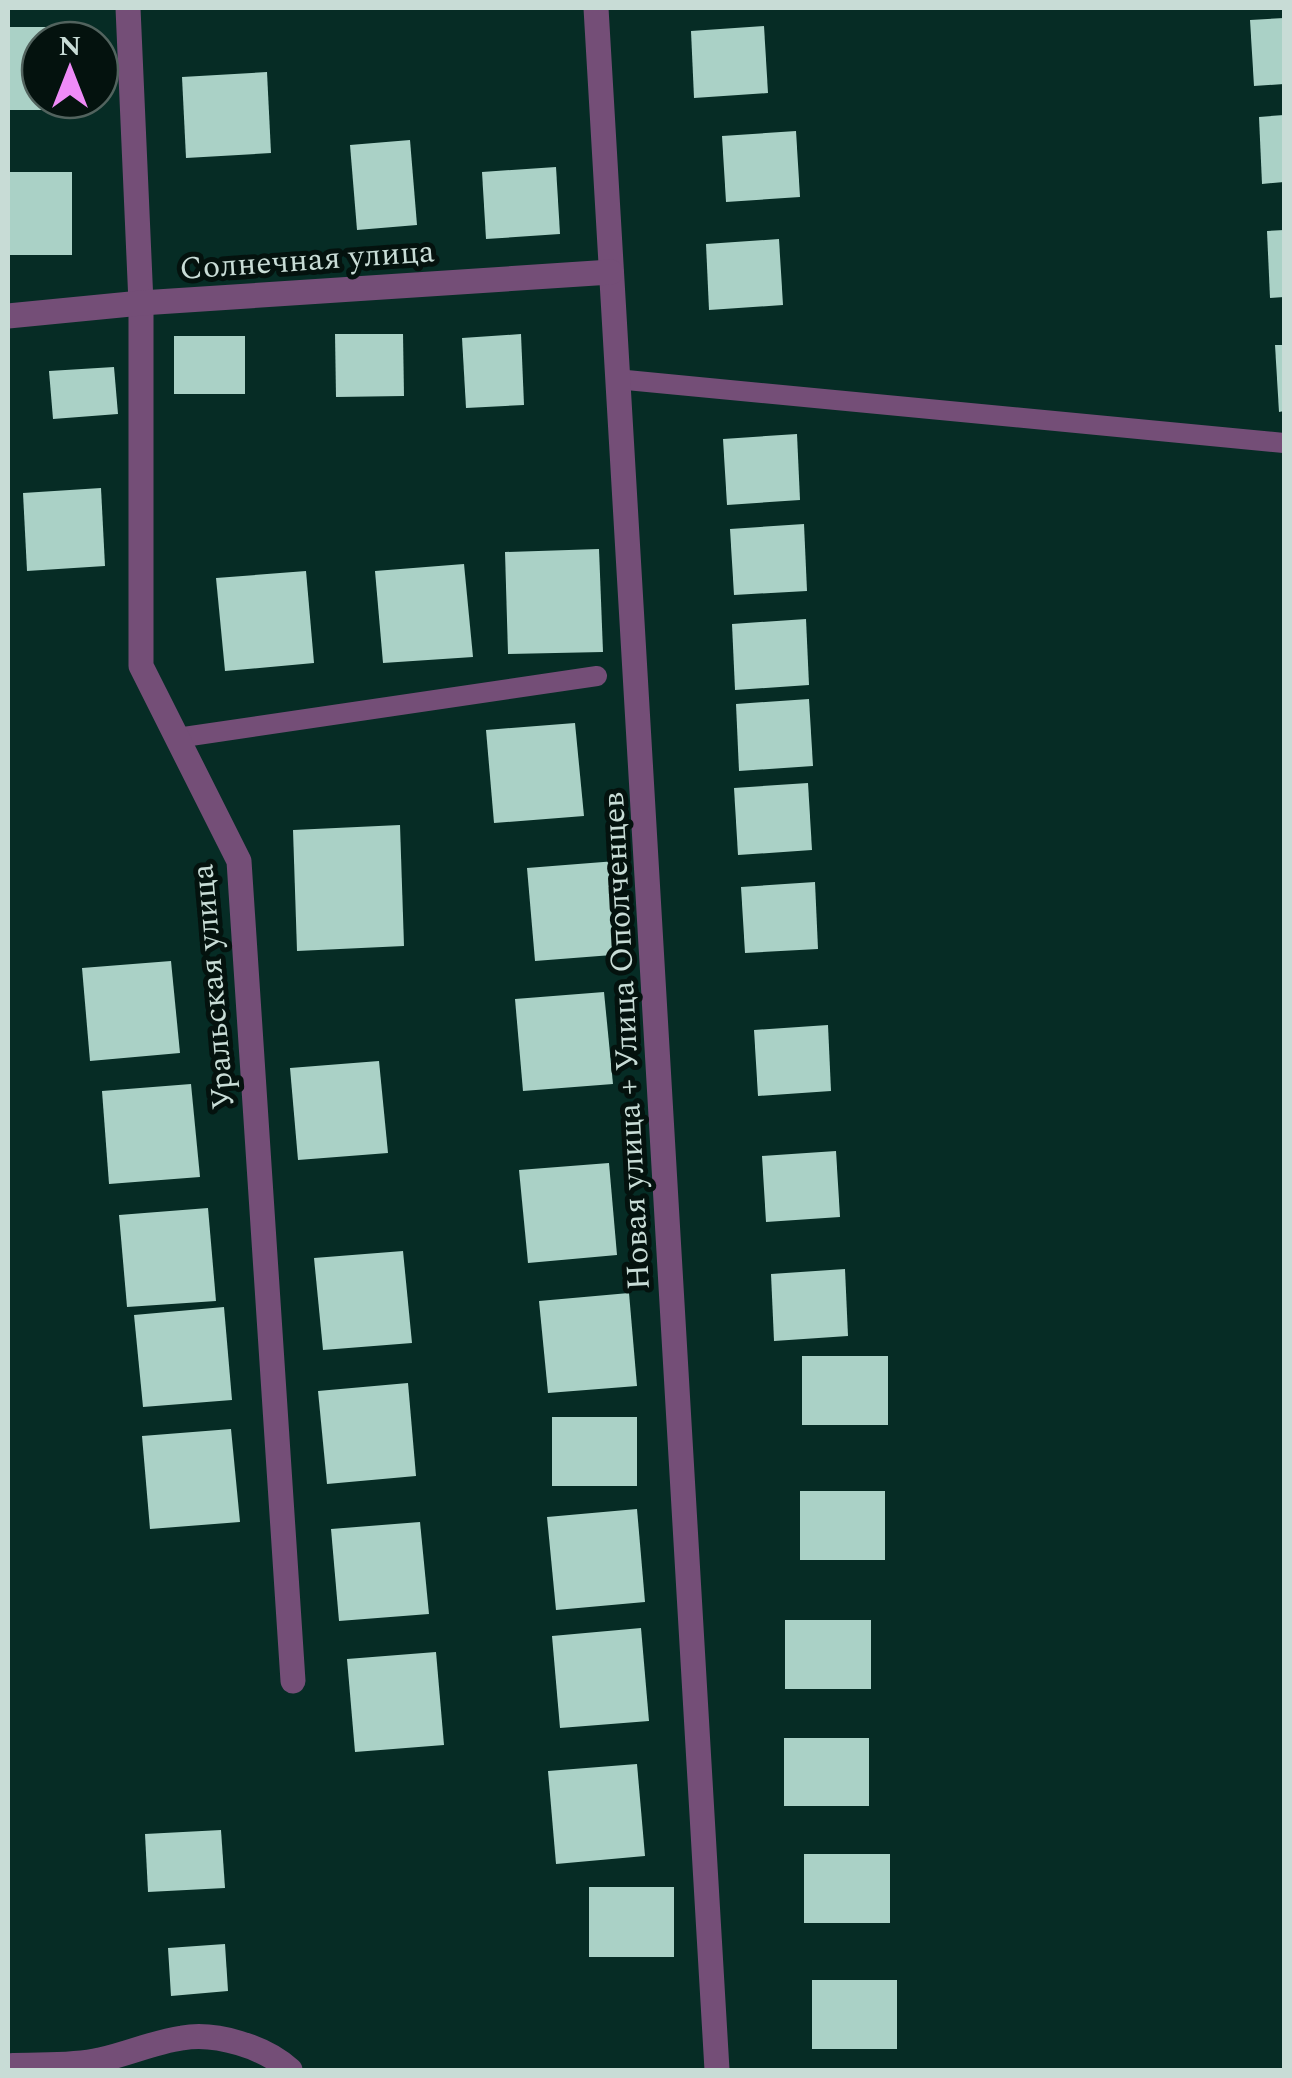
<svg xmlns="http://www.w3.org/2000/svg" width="1292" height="2078" font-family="Spectral,serif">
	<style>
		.building { fill: #aad1c6 }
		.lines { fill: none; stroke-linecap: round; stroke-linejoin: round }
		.lane { stroke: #744e77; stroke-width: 20 }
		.street { stroke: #744e77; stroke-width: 25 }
		.labels { text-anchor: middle; stroke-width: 10; stroke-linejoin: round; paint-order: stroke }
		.street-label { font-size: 32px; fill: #c8dcd6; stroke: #04120e }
	</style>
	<rect width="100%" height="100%" fill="#062c25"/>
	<g class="building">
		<polygon points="1284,18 1284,84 1254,86 1250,20"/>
		<polygon points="764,26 768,93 694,98 691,31"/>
		<polygon points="8,27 68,27 68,40 40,40 40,100 68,100 68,110 8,110"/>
		<polygon points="267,72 271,153 186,158 182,77"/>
		<polygon points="1284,115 1284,182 1262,184 1259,117"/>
		<polygon points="796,131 800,197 726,202 722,136"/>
		<polygon points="410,140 417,225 357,230 350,145"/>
		<polygon points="556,167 560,234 486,239 482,172"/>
		<rect x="8" y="172" width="64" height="83"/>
		<polygon points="1284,230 1284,297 1270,298 1267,231"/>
		<polygon points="779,239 783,305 709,310 706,244"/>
		<polygon points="335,334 403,334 404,396 336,397"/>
		<polygon points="521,334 524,405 466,408 462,338"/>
		<rect x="174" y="336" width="71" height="58"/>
		<polygon points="1275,345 1284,345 1284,411 1279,412"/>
		<polygon points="114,367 118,414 53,419 49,371"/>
		<polygon points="797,434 800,500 727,505 723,439"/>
		<polygon points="101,488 105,566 27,571 23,493"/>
		<polygon points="804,524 807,591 734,595 730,529"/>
		<polygon points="599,549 603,652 508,654 505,552"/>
		<polygon points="464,564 473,657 383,663 375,571"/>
		<polygon points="306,571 314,663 225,671 216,578"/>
		<polygon points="806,619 809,685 735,690 732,624"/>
		<polygon points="809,699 813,766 739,771 736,704"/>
		<polygon points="575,723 584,816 494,823 486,730"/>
		<polygon points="808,783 812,850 738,855 734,788"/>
		<polygon points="400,825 404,946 297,951 293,830"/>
		<polygon points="616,861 625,954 535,961 527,868"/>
		<polygon points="815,882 818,949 745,953 741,887"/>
		<polygon points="171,961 180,1053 90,1061 82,968"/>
		<polygon points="604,992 613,1084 523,1091 515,999"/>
		<polygon points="828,1025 831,1091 758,1096 754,1030"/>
		<polygon points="379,1061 388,1153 298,1160 290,1068"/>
		<polygon points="191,1084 200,1177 109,1184 102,1091"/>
		<polygon points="836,1151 840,1217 766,1222 762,1156"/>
		<polygon points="609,1163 617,1255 528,1263 519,1170"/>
		<polygon points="208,1208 216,1301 127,1307 119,1215"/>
		<polygon points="403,1251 412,1343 323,1350 314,1258"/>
		<polygon points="845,1269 848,1336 774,1341 771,1274"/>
		<polygon points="629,1293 637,1386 548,1393 539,1301"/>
		<polygon points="224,1307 232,1400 143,1407 134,1315"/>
		<rect x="802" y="1356" width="86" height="69"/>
		<polygon points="408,1383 416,1476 327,1484 318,1391"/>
		<rect x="552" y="1417" width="85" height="69"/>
		<polygon points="231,1429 240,1522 150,1529 142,1436"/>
		<rect x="800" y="1491" width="85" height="69"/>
		<polygon points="637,1509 645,1602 556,1610 547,1517"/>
		<polygon points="420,1522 429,1614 339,1621 331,1529"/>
		<rect x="785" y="1620" width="86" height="69"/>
		<polygon points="641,1628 649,1721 560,1728 552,1636"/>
		<polygon points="436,1652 444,1745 355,1752 347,1659"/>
		<rect x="784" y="1738" width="85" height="68"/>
		<polygon points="637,1764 645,1856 556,1864 548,1771"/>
		<polygon points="221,1830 225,1888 148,1892 145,1834"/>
		<rect x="804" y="1854" width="86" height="69"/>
		<rect x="589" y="1887" width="85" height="70"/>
		<polygon points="225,1944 228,1991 171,1996 168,1948"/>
		<rect x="812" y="1980" width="85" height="69"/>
	</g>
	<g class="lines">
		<g class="lane">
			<polyline points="616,379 1284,443"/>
			<polyline points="177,738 597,676"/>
		</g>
		<g class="street">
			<polyline points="128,8 141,303 141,666 239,861 293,1681"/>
			<polyline points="596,8 717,2070"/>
			<polyline points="8,316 141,303 611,272"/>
			<path d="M8,2066C37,2064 71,2067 100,2060C128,2054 154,2042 182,2038C216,2032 265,2047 290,2070"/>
		</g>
	</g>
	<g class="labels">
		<g class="street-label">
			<text transform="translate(307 259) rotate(-4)" y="11">Солнечная улица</text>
			<text transform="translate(212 987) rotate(-95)" y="11">Уральская улица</text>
			<text transform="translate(625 1041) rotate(-93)" y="11">Новая улица + Улица Ополченцев</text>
		</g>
	</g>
	<rect width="1292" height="2078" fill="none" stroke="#c8dcd6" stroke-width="20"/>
	<g transform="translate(70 70)"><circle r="48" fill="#04120e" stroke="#52635e" stroke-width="2.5"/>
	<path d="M0-8L18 38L0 25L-18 38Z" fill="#ef8bf7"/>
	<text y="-15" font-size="28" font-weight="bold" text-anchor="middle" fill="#c8dcd6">N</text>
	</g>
</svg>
